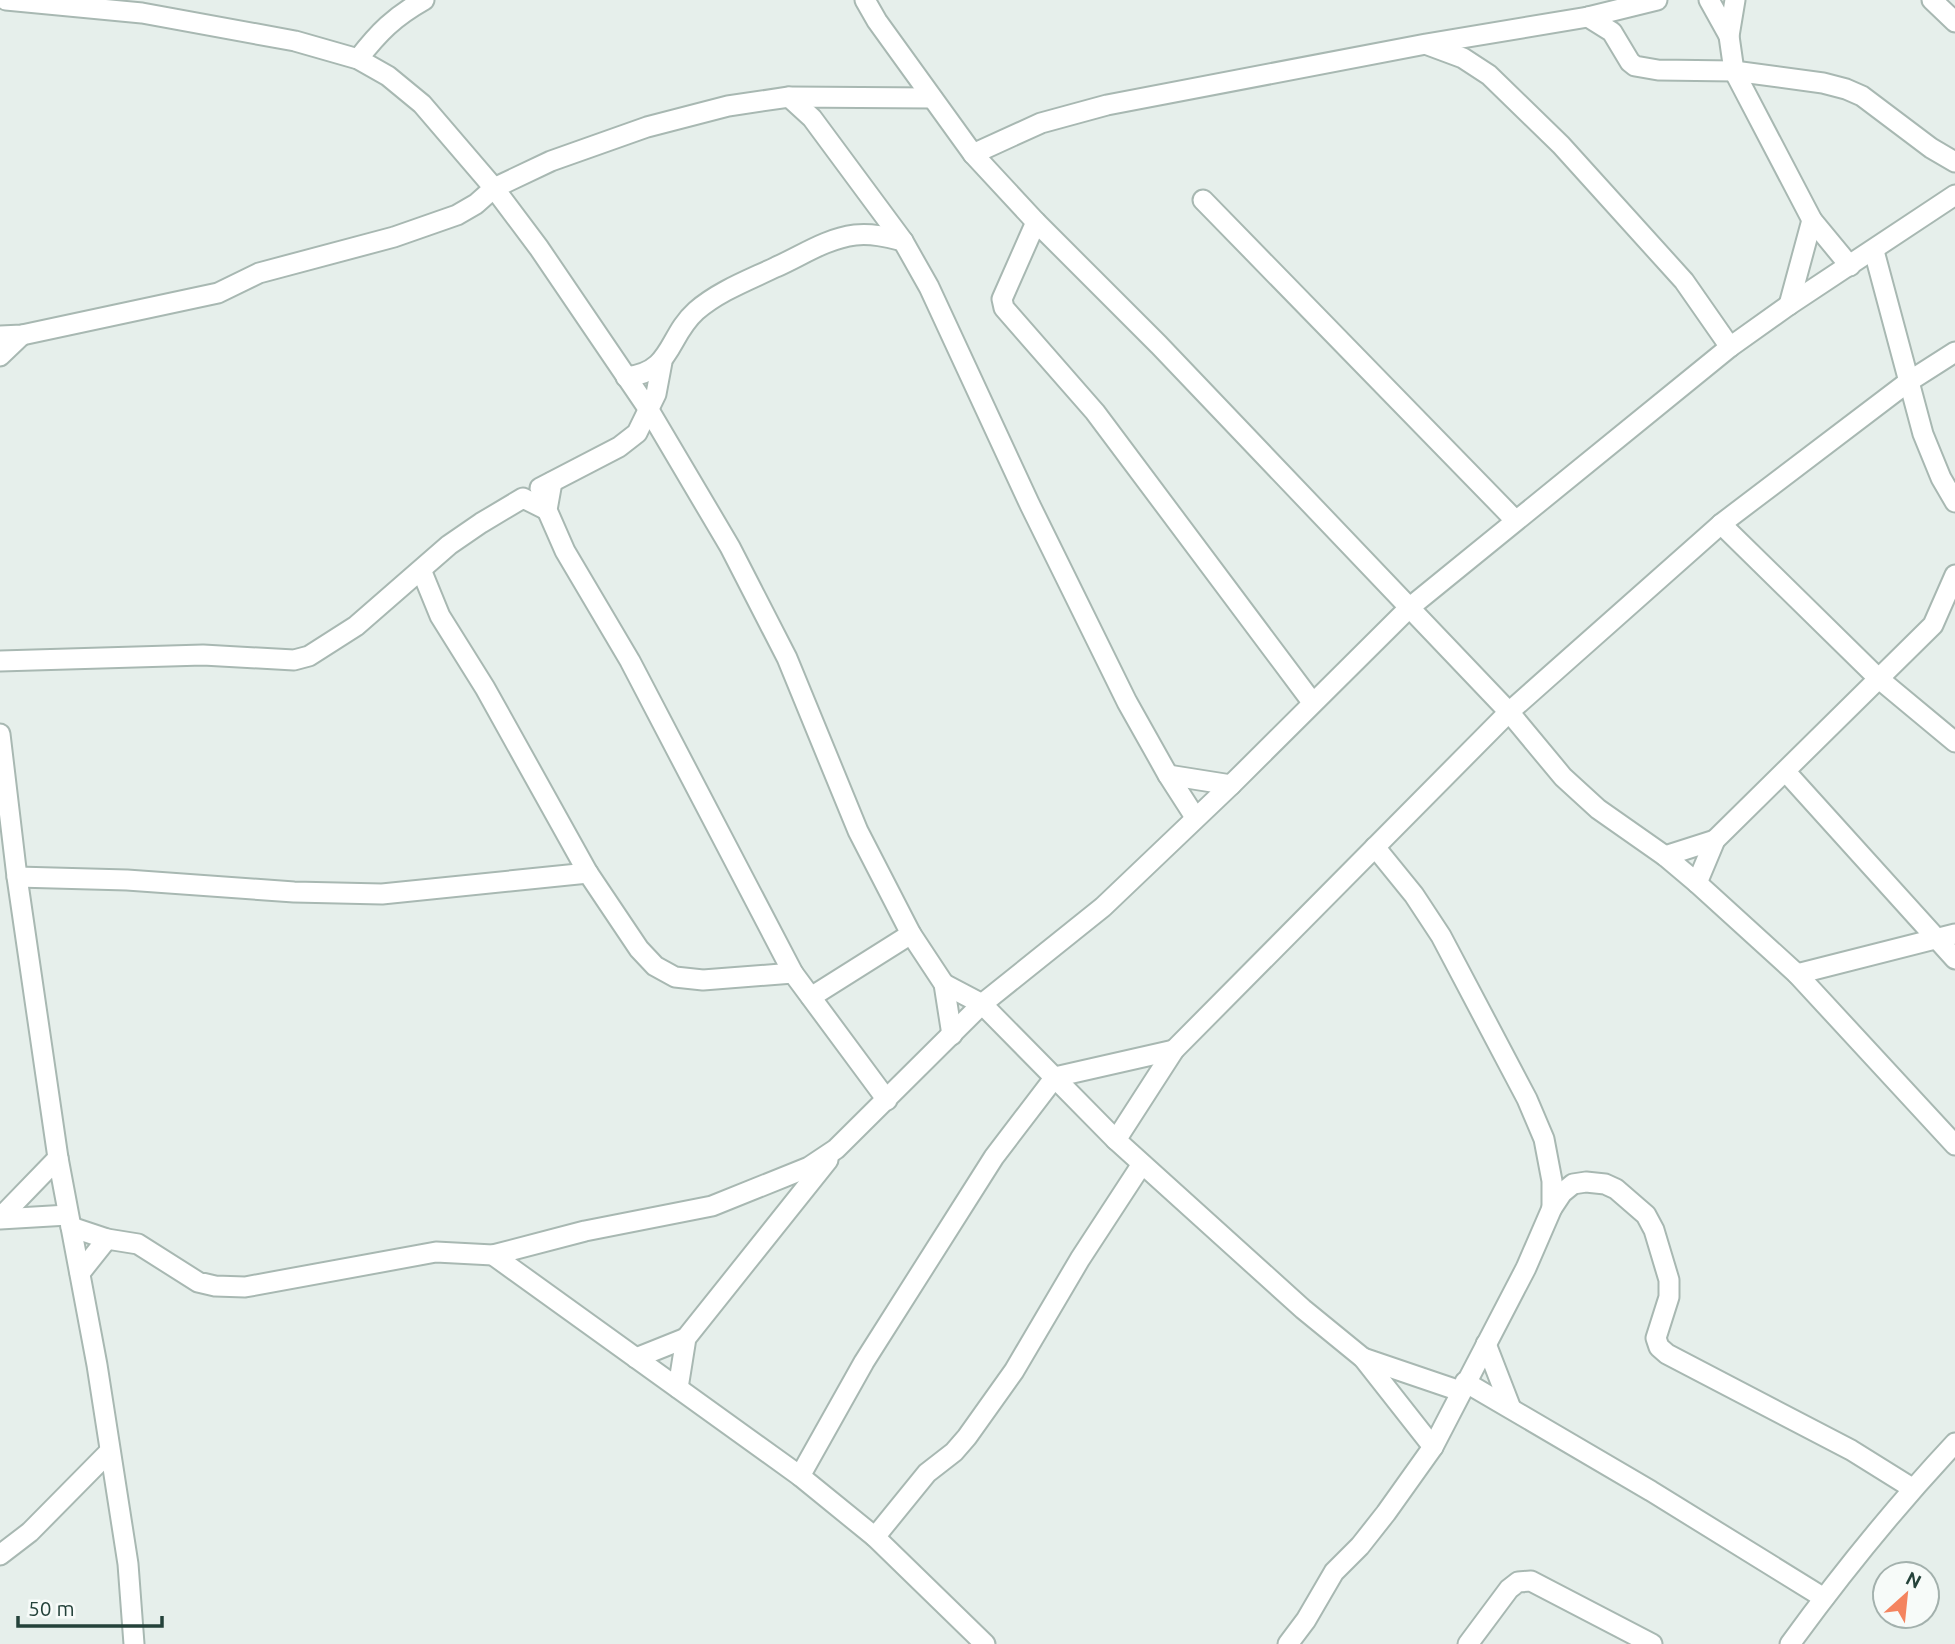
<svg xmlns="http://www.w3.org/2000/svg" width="1955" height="1644" font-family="Ubuntu,sans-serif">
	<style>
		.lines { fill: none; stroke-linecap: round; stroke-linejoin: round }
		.street-casing { stroke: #a8b8b2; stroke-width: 23 }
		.street { stroke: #fff; stroke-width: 19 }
	</style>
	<rect width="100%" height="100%" fill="#e6efeb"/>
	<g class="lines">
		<g class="street-casing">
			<g id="street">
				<polyline points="6,0 142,13 295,41 358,59 388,76 422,104 494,188 539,248 649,410 730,547 787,658 858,831 911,934 944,984 952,1035"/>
				<polyline points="865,0 877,21 973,154 1036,222 1159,345 1509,712 1563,777 1598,809 1665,856 1697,883 1797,974 1955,1145"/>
				<polyline points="1709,0 1729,36"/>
				<polyline points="1735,0 1729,36 1734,71 1812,220 1850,266"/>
				<polyline points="1932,0 1955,22"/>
				<polyline points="1588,17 1612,32 1630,62 1635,66 1658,70 1734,71 1823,83 1846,89 1862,96 1931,148 1955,162"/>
				<polyline points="1428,45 1463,58 1489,75 1561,145 1684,281 1730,347"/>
				<path d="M358,59C379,32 394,17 424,0"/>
				<polyline points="789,97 812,118 903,241 929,287 1030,505 1127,702 1168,775 1195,817"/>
				<polyline points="973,154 1041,123 1107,105 1426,44 1588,17 1657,0"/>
				<polyline points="1203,200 1515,520"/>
				<polyline points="1036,222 1002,299 1004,308 1095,412 1312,702"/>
				<polyline points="1874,251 1923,434 1941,478 1955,502"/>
				<polyline points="1789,305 1812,220"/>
				<polyline points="0,336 22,335 218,293 259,273 394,237 457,215 476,204 494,188 551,161 647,127 728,106 789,97 932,98"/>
				<polyline points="0,356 22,335"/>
				<path d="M626,377C673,372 667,337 696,311C719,291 749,280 776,267C803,255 825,239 855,235C871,233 887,237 903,241"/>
				<polyline points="552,482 547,510 565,551 630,661 793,973 887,1100"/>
				<polyline points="540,488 619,447 637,433 656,394 662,362"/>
				<polyline points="1721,524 1878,678 1955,742"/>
				<polyline points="422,572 440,616 485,688 588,873 639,949 655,966 675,977 703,980 793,973"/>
				<polyline points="0,661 203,655 294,660 309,656 356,626 449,545 481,523 523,498 547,510"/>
				<polyline points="0,734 17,877 58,1158 97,1365 128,1564 134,1644"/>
				<polyline points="1786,772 1955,959"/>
				<polyline points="1168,775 1231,785"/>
				<polyline points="1375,847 1414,895 1441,936 1527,1099 1544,1139 1552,1181 1552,1208"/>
				<polyline points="1665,856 1715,840"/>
				<polyline points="17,877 127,880 294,892 382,894 588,873"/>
				<polyline points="1697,883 1715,840 1933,625 1955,575"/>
				<polyline points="1797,974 1955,934"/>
				<polyline points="944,984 982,1004 1116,1140 1303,1309 1363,1358 1433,1447"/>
				<polyline points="811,997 911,934"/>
				<polyline points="1116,1140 1174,1050 1509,712 1721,524 1908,382 1955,352"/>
				<polyline points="0,1218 58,1158"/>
				<polyline points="0,1219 68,1215"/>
				<polyline points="71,1227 107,1239 138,1244 198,1282 215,1286 245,1287 436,1252 493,1255 585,1231 712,1206 809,1167 836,1149 982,1004 1103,907 1231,785 1409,608 1730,347 1789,305 1955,195"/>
				<polyline points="493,1255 800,1476 875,1537 985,1644"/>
				<polyline points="80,1273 107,1239"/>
				<polyline points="1486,1344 1510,1406"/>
				<polyline points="636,1358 686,1338"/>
				<polyline points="1363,1358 1460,1391"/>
				<polyline points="1465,1382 1651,1491 1824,1598"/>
				<polyline points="678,1388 686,1338 828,1160"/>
				<polyline points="800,1476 864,1362 994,1157 1055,1077 1174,1050"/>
				<polyline points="875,1537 927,1473 954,1452 967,1437 1014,1371 1080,1259 1142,1164"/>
				<polyline points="0,1555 30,1532 109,1452"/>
				<polyline points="1288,1644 1306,1620 1334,1572 1360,1546 1386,1513 1433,1447 1526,1268 1552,1208 1562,1193 1573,1184 1586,1182 1605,1184 1616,1189 1646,1215 1654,1230 1669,1280 1669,1297 1656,1338 1659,1347 1667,1354 1851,1450 1912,1488"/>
				<polyline points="1468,1644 1509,1589 1518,1582 1531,1581 1652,1644"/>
				<path d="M1790,1644C1841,1574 1896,1506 1955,1443"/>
			</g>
		</g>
		<use href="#street" class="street"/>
	</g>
	<g transform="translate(1906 1595) rotate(27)"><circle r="33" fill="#f7fbf9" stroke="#a3b1ad" stroke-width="2"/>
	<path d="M0-5L12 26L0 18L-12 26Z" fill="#f4845f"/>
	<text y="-10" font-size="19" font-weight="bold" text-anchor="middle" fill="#24423a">N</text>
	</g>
	<path d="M18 1616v10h144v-10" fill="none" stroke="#24423a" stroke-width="3.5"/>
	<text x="28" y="1616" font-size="21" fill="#24423a" stroke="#f7fbf9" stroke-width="5" paint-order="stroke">50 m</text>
</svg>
